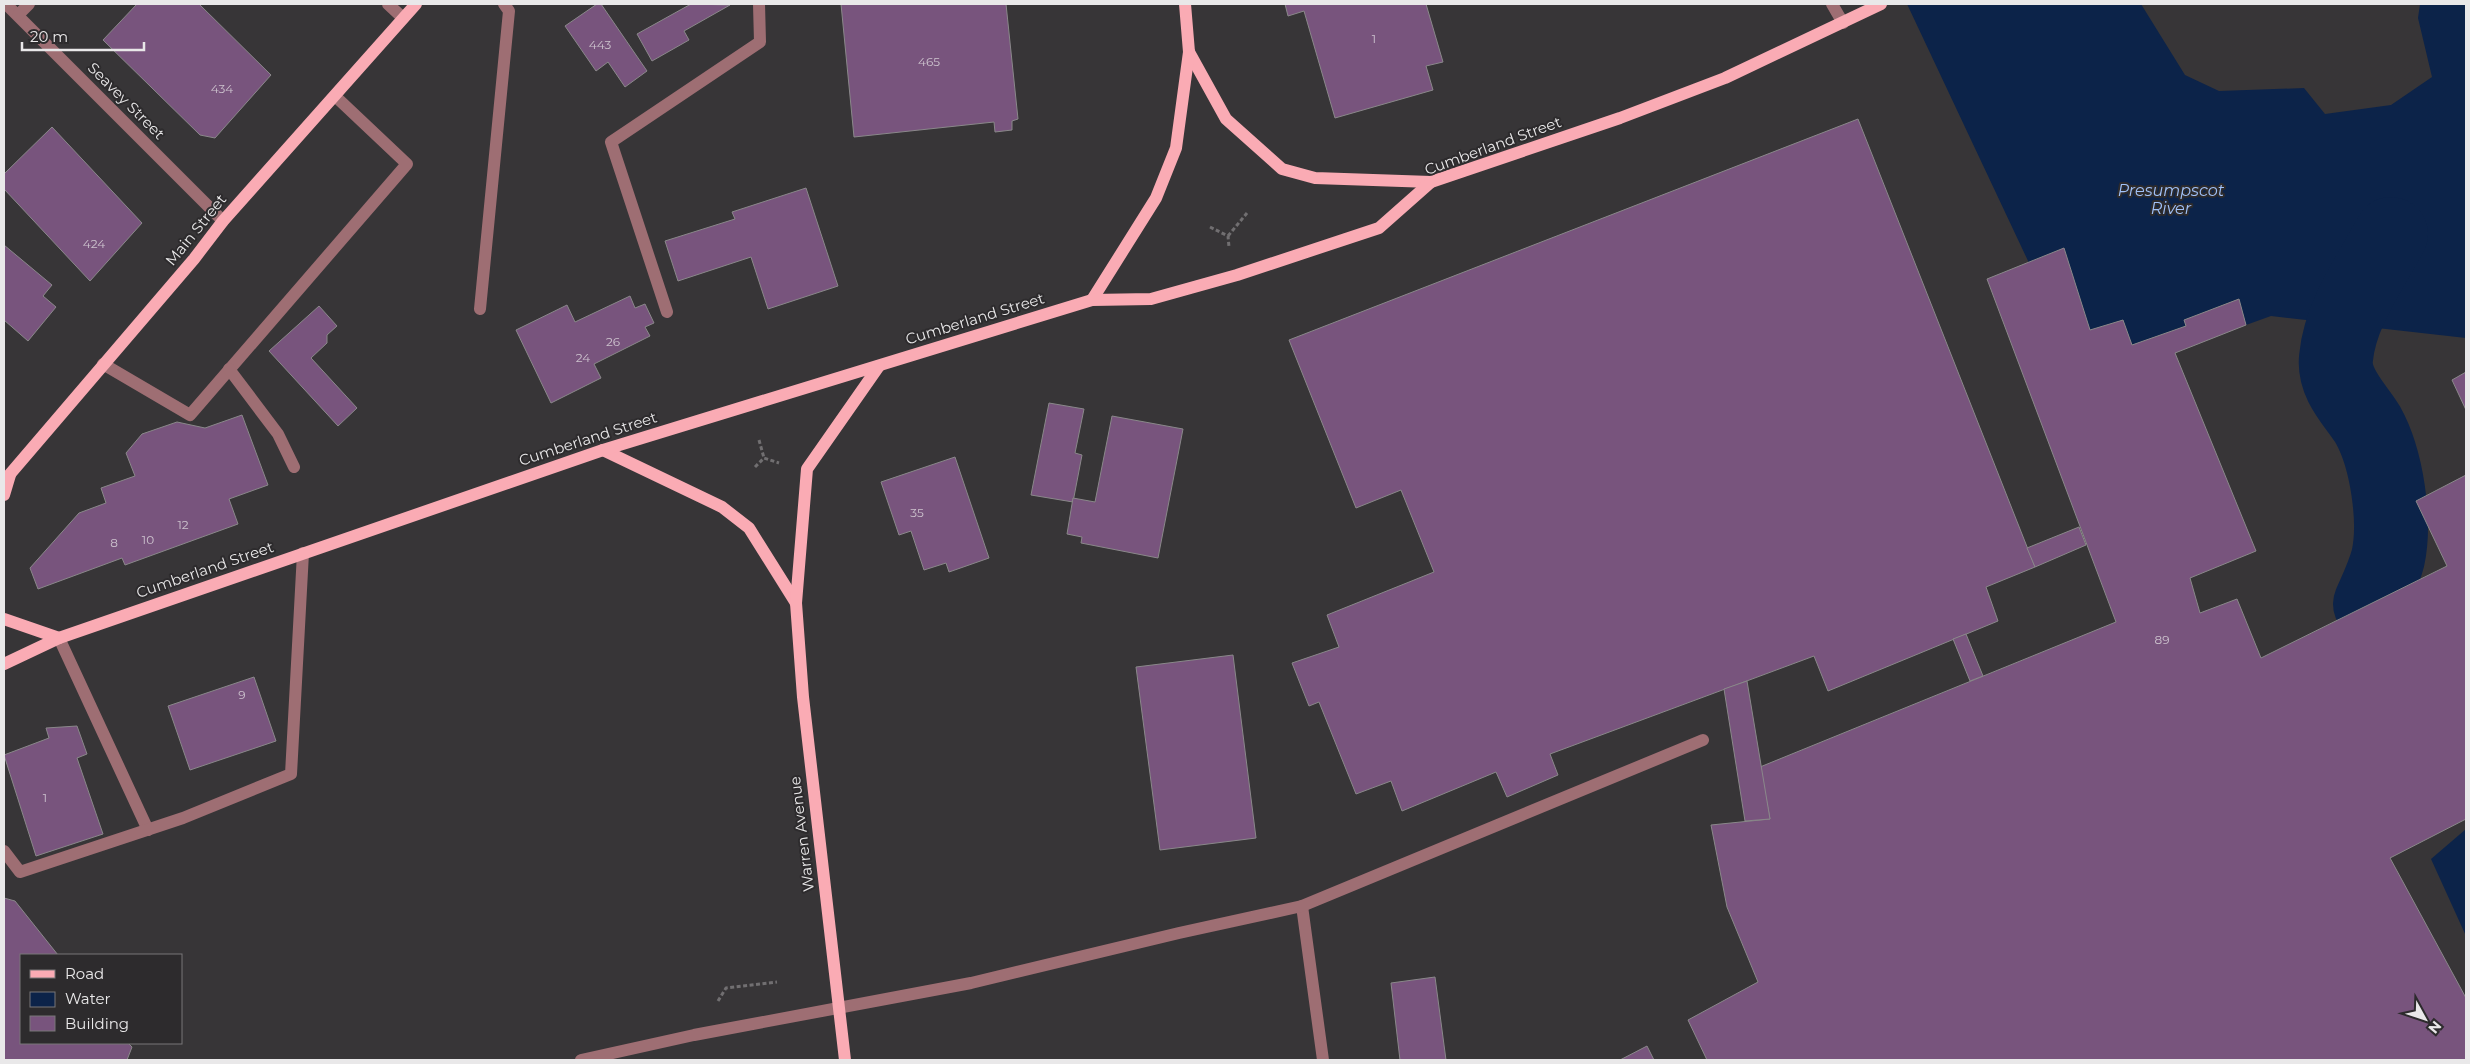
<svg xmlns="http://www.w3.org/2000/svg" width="2470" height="1064" font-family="Montserrat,sans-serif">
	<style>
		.water { fill: #0c2349 }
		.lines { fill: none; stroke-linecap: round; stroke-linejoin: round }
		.river { stroke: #0c2349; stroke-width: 74 }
		.building { fill: #78547d; stroke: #8a888a }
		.path { stroke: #716f71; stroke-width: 3; stroke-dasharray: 4 2.5; stroke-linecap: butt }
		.minor { stroke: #9e6e73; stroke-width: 12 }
		.major { stroke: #faabb4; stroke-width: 12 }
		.labels { text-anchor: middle; stroke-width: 4; stroke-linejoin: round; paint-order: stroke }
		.number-label { font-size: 12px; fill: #cdc3ce }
		.street-label { font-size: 15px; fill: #e9e8e9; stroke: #2d2b2d }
		.water-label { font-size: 16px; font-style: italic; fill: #a1c2f9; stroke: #2d2b2d }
	</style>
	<rect width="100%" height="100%" fill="#373537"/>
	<g class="water">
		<polygon points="1907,4 2141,4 2185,75 2219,91 2304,88 2325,114 2391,105 2432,77 2418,18 2420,4 2466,4 2466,338 2271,316 2246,325 2238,299 2185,320 2186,326 2132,345 2123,320 2090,330 2029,263"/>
		<polygon points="2466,829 2466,936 2431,859"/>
	</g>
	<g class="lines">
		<path class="river" d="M2370,604C2376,590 2384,574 2388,558C2396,521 2387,459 2368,425C2356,405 2333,385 2336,358C2340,314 2370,273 2391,234"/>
	</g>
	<g class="building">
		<polygon points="137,4 199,4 271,75 215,138 200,135 103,40"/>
		<polygon points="597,4 601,4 647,71 625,87 608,62 596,71 565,26"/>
		<polygon points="691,4 730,5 684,31 689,40 652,61 637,34"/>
		<polygon points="841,4 1006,4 1018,119 1012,121 1012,130 995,132 994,122 854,137"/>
		<polygon points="1285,4 1426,4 1443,62 1426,66 1433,90 1335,118 1304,11 1288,16"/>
		<polygon points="1858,119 2035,567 1986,587 1998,621 1828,691 1814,656 1550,754 1558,775 1507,797 1496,772 1402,811 1391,781 1356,794 1319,702 1309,706 1292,663 1339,647 1327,615 1434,572 1401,490 1356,508 1289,340"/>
		<polygon points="52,127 142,223 90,281 4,189 4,174"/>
		<polygon points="806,188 838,286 768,309 751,257 678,281 665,241 735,219 732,212"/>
		<polygon points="4,245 52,285 43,296 56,307 28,341 4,320"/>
		<polygon points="2064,248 2090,330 2123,320 2132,345 2186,326 2184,320 2239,299 2246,325 2175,353 2256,551 2190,578 2200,613 2237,599 2261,658 2447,566 2416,501 2466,475 2466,819 2390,858 2466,998 2466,1060 1707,1060 1688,1020 1758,982 1727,907 1711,825 1770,819 1760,767 2116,622 1987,279"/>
		<polygon points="630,296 635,308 645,304 654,323 645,327 650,336 594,364 601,378 551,403 516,330 567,305 575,322"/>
		<polygon points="319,306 337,326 327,335 327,343 311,358 357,408 338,426 269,351"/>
		<polygon points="2466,372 2466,410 2452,380"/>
		<polygon points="1049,403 1084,409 1075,453 1082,455 1073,502 1031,495"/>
		<polygon points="242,415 268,485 229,499 238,524 125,565 122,558 38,589 30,568 79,513 106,503 101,488 135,476 126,453 142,434 177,422 205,428"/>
		<polygon points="1112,416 1183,429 1158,558 1081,543 1082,537 1067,534 1073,498 1095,502"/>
		<polygon points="955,457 989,558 949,572 946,563 924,570 911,531 899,535 881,482"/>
		<polygon points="2079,527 2086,545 2035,567 2027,548"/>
		<polygon points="1966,634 1983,676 1970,681 1953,639"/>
		<polygon points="1233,655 1256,838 1160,850 1136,667"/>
		<polygon points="254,677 276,741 190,770 168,706"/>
		<polygon points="1747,681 1770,819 1745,821 1724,689"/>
		<polygon points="77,726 87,754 77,758 103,834 36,856 4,755 49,738 46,728"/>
		<polygon points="4,898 15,901 58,955 21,955 21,1043 128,1043 132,1047 127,1060 4,1060"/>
		<polygon points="1435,977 1446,1060 1400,1060 1391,983"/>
		<polygon points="1647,1046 1654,1060 1620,1060"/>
	</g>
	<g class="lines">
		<g class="path">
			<polyline points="1210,227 1228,236 1229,247"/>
			<polyline points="1228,236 1247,213"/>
			<polyline points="759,440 764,458"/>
			<polyline points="755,467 764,458 779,463"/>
			<polyline points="718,1001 726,988 777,982"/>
		</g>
		<g class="minor">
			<polyline points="6,4 223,221"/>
			<polyline points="388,4 403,18"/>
			<polyline points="1832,4 1843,23"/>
			<polyline points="18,15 29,4"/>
			<polyline points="480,309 509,11 504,4"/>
			<polyline points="667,312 611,142 760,42 759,4"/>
			<polyline points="103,364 190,415 407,164 335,96"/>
			<polyline points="229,369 278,434 294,467"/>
			<polyline points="59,638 148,830"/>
			<polyline points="4,851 20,872 183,818 291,774 303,553"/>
			<polyline points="1302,906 1323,1060"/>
			<polyline points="581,1060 694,1035 971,983 1179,933 1302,906 1703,740"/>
		</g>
		<g class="major">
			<polyline points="1189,52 1226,119 1282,169 1315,178 1431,182"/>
			<polyline points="1092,300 1156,198 1176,148 1189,52 1185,4"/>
			<polyline points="603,450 722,507 749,528 796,603"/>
			<polyline points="4,481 194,259 223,221 416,4"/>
			<polyline points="4,495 10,475"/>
			<polyline points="4,619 59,638"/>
			<polyline points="4,664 59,638 603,450 1092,300 1151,299 1237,275 1379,228 1431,182 1620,118 1725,78 1881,4"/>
			<polyline points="845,1060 803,697 796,603 807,469 879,366"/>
		</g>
	</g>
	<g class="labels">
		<g class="number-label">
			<text x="1374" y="43">1</text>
			<text x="600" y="49">443</text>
			<text x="929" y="66">465</text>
			<text x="222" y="93">434</text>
			<text x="94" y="248">424</text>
			<text x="613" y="346">26</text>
			<text x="583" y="362">24</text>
			<text x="917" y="517">35</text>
			<text x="183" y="529">12</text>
			<text x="148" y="544">10</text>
			<text x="114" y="547">8</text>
			<text x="2162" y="644">89</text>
			<text x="242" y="699">9</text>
			<text x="45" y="802">1</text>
		</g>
		<g class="street-label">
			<text transform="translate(126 101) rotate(45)" y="5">Seavey Street</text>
			<text transform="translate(1493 146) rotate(-20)" y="5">Cumberland Street</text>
			<text transform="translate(196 230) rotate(-51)" y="5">Main Street</text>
			<text transform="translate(975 319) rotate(-17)" y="5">Cumberland Street</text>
			<text transform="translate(588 439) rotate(-18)" y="5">Cumberland Street</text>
			<text transform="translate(205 570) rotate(-19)" y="5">Cumberland Street</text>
			<text transform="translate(802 834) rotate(-97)" y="5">Warren Avenue</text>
		</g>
		<g class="water-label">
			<text x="2171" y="196">Presumpscot<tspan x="2171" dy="18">River</tspan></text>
		</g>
	</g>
	<rect width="2470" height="1064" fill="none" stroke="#e9e8e9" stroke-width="10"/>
	<rect x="20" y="954" width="162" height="90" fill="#2d2b2d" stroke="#787778"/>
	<rect x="30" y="970" width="25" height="8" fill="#faabb4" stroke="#787778"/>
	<text x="65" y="979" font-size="15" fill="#e9e8e9">Road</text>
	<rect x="30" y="992" width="25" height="15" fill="#0c2349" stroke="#787778"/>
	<text x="65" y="1004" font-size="15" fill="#e9e8e9">Water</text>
	<rect x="30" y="1016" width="25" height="15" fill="#78547d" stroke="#787778"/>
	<text x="65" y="1029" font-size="15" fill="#e9e8e9">Building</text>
	<g transform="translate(2425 1019) rotate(130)" stroke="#2d2b2d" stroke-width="4" paint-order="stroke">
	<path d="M0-4L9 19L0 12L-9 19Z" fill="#e9e8e9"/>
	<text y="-8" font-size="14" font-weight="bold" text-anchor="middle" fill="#e9e8e9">N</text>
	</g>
	<path d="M22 42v8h122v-8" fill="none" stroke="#e9e8e9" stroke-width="2.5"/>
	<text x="30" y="42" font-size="15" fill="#e9e8e9" stroke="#2d2b2d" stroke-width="4" paint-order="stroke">20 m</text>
</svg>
